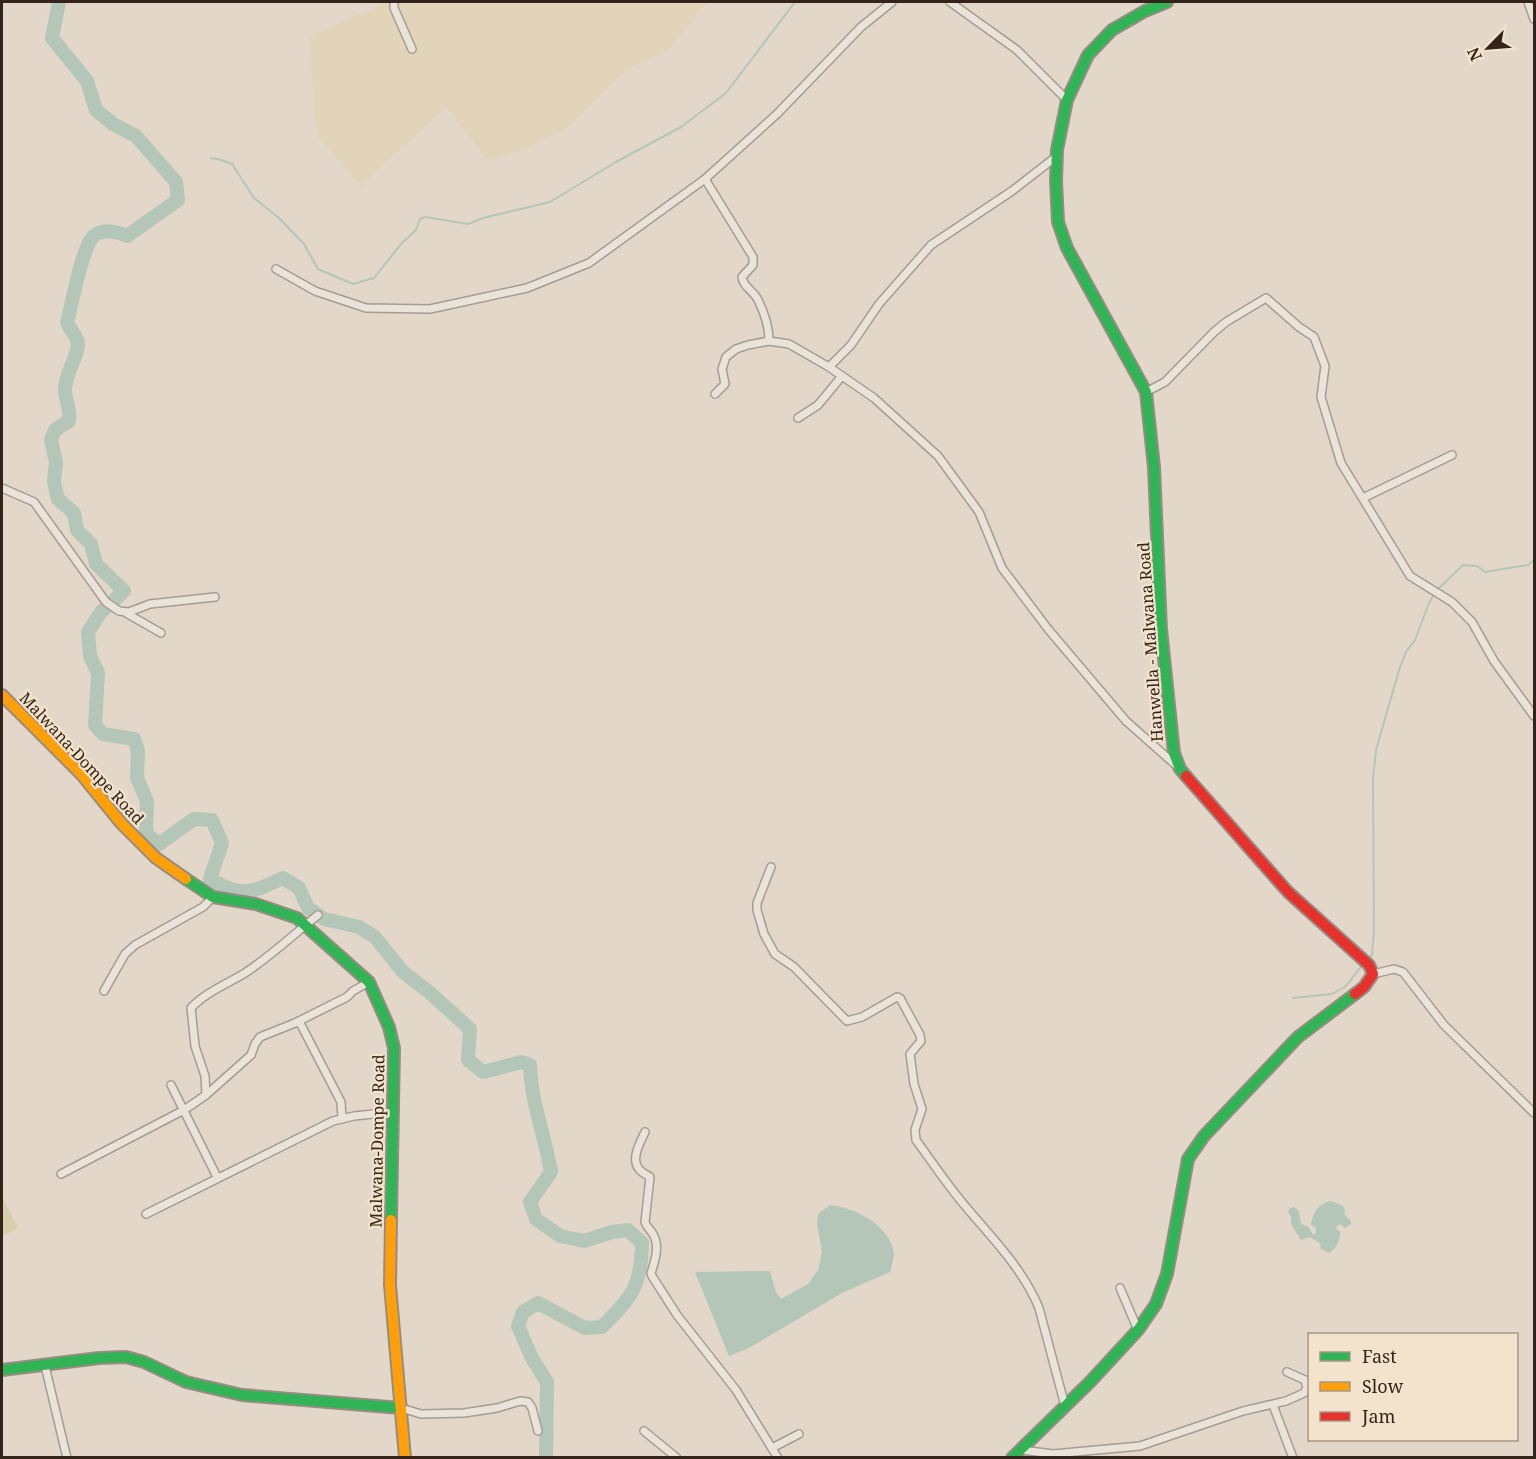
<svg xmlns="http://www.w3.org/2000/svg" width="1536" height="1459" font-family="'Noto Serif',serif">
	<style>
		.farmland { fill: #e2d4b8 }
		.green { fill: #d5cfaa }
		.water { fill: #b4c6b8 }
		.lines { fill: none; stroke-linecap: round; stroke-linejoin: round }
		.stream { stroke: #b4c6b8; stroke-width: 2 }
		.river { stroke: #b4c6b8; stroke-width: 14 }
		.street-casing { stroke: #a69c92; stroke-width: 10 }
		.fast-casing { stroke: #968c82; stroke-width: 14 }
		.slow-casing { stroke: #968c82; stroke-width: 14 }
		.jam-casing { stroke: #968c82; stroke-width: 14 }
		.street { stroke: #eae3da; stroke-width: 7 }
		.fast { stroke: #30b455; stroke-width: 10 }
		.slow { stroke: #ff9f0a; stroke-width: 10 }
		.jam { stroke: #e5322d; stroke-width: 10 }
		.labels { text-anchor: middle; stroke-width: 4.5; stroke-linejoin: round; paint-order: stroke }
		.street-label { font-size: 16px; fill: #33231b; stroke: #f4e3cc }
	</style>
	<rect width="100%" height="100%" fill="#e2d7c8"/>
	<polygon class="farmland" points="389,2 707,2 667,52 629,67 568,127 528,148 488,161 446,107 361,186 317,135 309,36"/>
	<polygon class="green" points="2,1197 18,1228 2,1236"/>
	<g class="water">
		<path d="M1331,1201L1343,1206L1345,1210L1344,1214L1351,1221V1224L1345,1228L1340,1224L1337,1226L1336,1229L1340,1232C1340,1241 1337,1248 1329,1253L1320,1248L1321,1244L1310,1237L1301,1240L1291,1224V1217L1288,1212L1290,1208L1294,1207L1299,1211L1301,1224L1309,1227L1313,1235L1316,1233V1228L1311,1224C1313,1212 1319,1203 1331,1201Z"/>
		<path d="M830,1205C855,1208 885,1223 893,1248C895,1256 892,1265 890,1272L842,1293L747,1349L729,1356L695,1272L770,1271L776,1292L781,1299L808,1284L818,1270L822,1252L817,1224L818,1214Z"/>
	</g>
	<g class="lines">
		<g class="stream">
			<polyline points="211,158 218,159 232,164 254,198 279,218 304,244 318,269 353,284 374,278 401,244 416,230 420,219 425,217 468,224 483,218 550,202 616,162 681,127 726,93 795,2"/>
			<polyline points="1368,959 1372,955 1374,931 1373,779 1376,750 1400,667 1406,652 1415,640 1429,603 1436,591 1463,565 1477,566 1485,572 1528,565 1534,560"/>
			<polyline points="1293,998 1332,994 1346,986 1364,963"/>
		</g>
		<path class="river" d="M59,2L52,38L87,81L96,110L113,124L136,136L176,182L178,200L127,236C116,232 105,228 95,235C82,244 72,305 67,323C70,329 75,334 77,340C82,351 65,372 65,389C65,401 71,408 69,421L55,430L51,440L56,462L54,482L58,499L74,513L77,530L91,544L96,564L124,591L101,612L88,632L90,656L98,673L95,725L103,734L134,739L138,751L137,778L147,801L146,834L159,844L194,819L212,820L222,843L210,879C242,898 251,893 283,878L299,888L308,908L324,919L359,927L375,937L403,972L429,992L470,1029L468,1060L483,1072L521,1062L530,1065C531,1102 545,1136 551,1172L530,1202L536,1219L560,1236L584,1241L612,1232L628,1230L642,1243C641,1288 632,1296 602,1327L585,1328L538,1303L523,1312L518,1326L532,1358L547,1382L546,1458"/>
		<g class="street-casing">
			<g id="street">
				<polyline points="394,2 394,8 412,49"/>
				<polyline points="950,2 1017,50 1067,100"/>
				<polyline points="1528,2 1534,19"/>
				<path d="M705,179L753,257V265L742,277C743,287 754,291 758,300C764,312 769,328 769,341"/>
				<polyline points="276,269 315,291 366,308 430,309 527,288 589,263 705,179 777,114 861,27 892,2"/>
				<polyline points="829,367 851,345 879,304 931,245 1012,191 1057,156"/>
				<polyline points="1146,392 1165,382 1214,332 1226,322 1266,298 1299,327 1314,337 1325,366 1321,397 1341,463 1410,576 1452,602 1472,622 1494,661 1534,716"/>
				<polyline points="715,394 725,384 722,369 726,357 736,349 748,345 769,341 789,344 829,367 874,398 938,456 979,512 1002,568 1048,629 1126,721 1178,767"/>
				<polyline points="798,418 818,405 842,376"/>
				<polyline points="2,488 34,502 106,602 119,611 129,612 150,604 215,597"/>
				<polyline points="1363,498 1452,455"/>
				<polyline points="126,613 161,633"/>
				<path d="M771,867L757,903V910L764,934L775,954L794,967L847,1021L862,1017L897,997L900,998L920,1035L921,1041L910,1054L914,1084L922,1109L915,1130L916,1140C932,1162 948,1186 966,1207C992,1238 1023,1269 1039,1308L1065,1406"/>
				<polyline points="1373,974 1394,969 1403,972 1444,1025 1534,1113"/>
				<polyline points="104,991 125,954 135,945 203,907 213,897"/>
				<polyline points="299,1021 341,1102 342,1119"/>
				<polyline points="171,1085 217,1177"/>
				<polyline points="206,1095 251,1055 255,1044 260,1037 295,1023 347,997 353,991 369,982"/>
				<path d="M645,1132C640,1143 629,1161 641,1171C644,1174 647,1175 650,1177L645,1222C647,1228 650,1229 653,1234C660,1246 655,1261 651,1273L652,1276L677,1315L736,1390L778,1458"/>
				<path d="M61,1174L184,1110L206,1095L205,1076L195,1046L191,1008C206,992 227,984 245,973C271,956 294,934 318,915"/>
				<polyline points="146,1214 333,1121 354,1116 393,1112"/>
				<polyline points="1120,1288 1138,1330"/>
				<polyline points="45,1366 67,1458"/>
				<polyline points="1273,1405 1293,1458"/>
				<polyline points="401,1408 421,1414 464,1413 497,1408 520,1401 528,1402 532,1408 538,1431"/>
				<polyline points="644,1431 677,1458"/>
				<polyline points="772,1448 799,1434"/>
				<polyline points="1022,1450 1053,1454 1140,1446 1243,1411 1286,1401 1304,1393 1307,1388 1305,1380 1287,1372"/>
			</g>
		</g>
		<g class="fast-casing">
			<g id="fast">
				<polyline points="1167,2 1145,11 1112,30 1088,55 1067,100 1057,150 1056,181 1058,222 1067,248 1146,392 1154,467 1161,629 1174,753 1180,769 1186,776"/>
				<polyline points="186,879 213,897 256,904 297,918 369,982 389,1027 394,1048 391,1220"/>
				<polyline points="2,1370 99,1358 126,1357 144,1362 186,1382 242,1395 401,1408"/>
				<polyline points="1012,1458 1090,1382 1138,1330 1156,1304 1167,1274 1188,1159 1204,1136 1298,1037 1355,994"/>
			</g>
		</g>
		<g class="slow-casing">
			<g id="slow">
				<polyline points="2,695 82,775 121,823 156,858 186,879"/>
				<polyline points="391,1220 390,1285 405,1458"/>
			</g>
		</g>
		<g class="jam-casing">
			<polyline id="jam" points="1186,776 1288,892 1369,965 1373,974 1364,987 1355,994"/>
		</g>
		<use href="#street" class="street"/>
		<use href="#fast" class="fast"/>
		<use href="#slow" class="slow"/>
		<use href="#jam" class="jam"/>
	</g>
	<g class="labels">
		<g class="street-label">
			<text transform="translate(1150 642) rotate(-94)" y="6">Hanwella - Malwana Road</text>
			<text transform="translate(82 758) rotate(47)" y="6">Malwana-Dompe Road</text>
			<text transform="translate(377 1141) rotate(-89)" y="6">Malwana-Dompe Road</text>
		</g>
	</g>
	<rect width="1536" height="1459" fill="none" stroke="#33231b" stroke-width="6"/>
	<rect x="1308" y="1333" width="210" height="108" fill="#f4e3cc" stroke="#a79685" stroke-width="1.5"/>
	<rect x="1320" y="1352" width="30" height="9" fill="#30b455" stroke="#a79685" stroke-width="1.5"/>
	<text x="1362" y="1363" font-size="18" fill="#33231b">Fast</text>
	<rect x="1320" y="1382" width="30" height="9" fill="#ff9f0a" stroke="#a79685" stroke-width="1.5"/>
	<text x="1362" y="1393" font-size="18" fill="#33231b">Slow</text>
	<rect x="1320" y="1412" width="30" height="9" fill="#e5322d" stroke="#a79685" stroke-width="1.5"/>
	<text x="1362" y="1423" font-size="18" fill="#33231b">Jam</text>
	<g transform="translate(1488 48) rotate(245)" stroke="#f4e3cc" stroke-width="4.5" paint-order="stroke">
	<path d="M0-4.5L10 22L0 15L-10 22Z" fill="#33231b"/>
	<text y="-9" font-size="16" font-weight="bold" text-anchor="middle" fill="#33231b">N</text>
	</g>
</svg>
